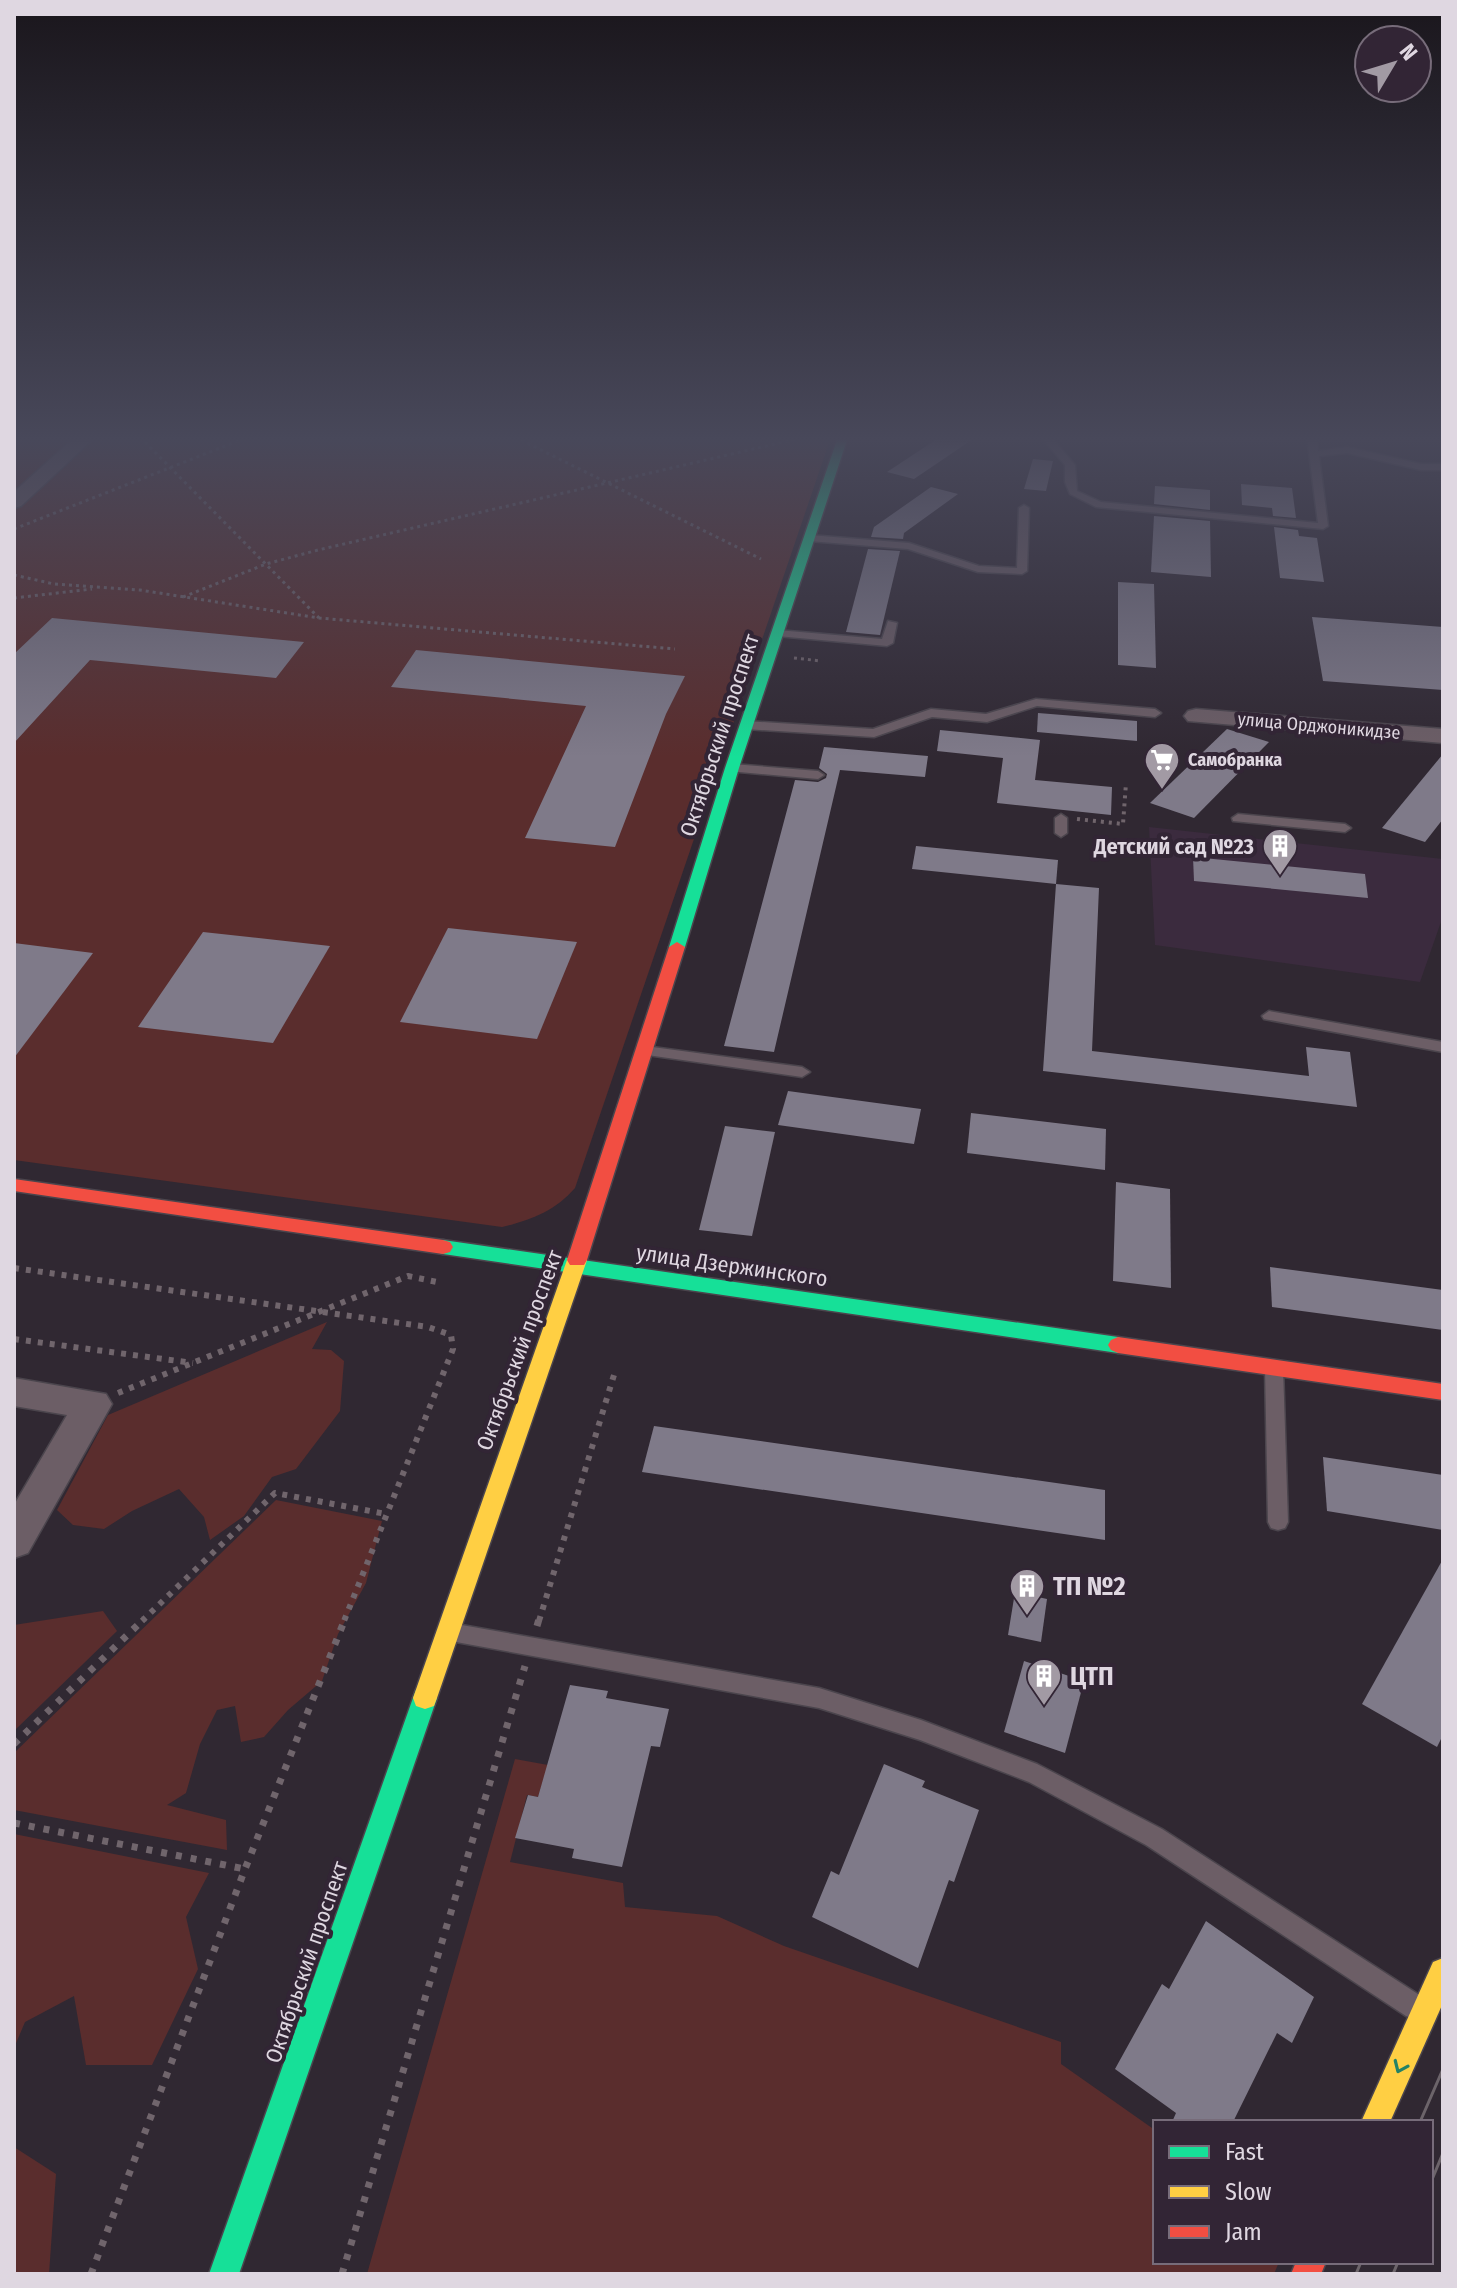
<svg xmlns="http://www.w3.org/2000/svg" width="1457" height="2288" font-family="'Fira Sans Condensed',sans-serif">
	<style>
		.built { fill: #3b2b3e }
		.green { fill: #5a2d2d }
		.building { fill: #7f7a89 }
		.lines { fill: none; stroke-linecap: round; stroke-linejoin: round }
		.lane-casing { stroke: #4b454d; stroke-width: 3 }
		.street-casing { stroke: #4b454d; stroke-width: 3 }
		.fast-casing { stroke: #4b454d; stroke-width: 3 }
		.slow-casing { stroke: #4b454d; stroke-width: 3 }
		.jam-casing { stroke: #4b454d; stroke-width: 3 }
		.path-far3 { stroke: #70656c; stroke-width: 3; stroke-dasharray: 3 4; stroke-linecap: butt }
		.path-far2 { stroke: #70656c; stroke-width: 4; stroke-dasharray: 3 5; stroke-linecap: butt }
		.path-far1 { stroke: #70656c; stroke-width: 6; stroke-dasharray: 5 7; stroke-linecap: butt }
		.path { stroke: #70656c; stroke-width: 7; stroke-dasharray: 6 9; stroke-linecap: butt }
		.lane { fill: #6c5e66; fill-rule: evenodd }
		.street { fill: #6c5e66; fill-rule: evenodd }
		.fast { fill: #16e098; fill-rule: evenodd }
		.slow { fill: #ffcf43; fill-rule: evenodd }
		.jam { fill: #f24e42; fill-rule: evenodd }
		.tram { stroke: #6c646a; stroke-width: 3 }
		.oneway { stroke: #248266 }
		.labels { text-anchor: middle; stroke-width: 8; stroke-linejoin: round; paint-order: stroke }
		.far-street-label { font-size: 18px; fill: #dfd7e1; stroke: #322535 }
		.far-poi-label { font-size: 18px; font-weight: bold; fill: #dfd7e1; stroke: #322535; text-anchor: start }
		.street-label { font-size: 22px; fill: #dfd7e1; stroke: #322535 }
		.poi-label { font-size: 22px; font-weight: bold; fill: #dfd7e1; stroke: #322535; text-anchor: end }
		.near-poi-label { font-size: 26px; font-weight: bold; fill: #dfd7e1; stroke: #322535; text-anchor: start }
	</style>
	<rect width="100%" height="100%" fill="#302832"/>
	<polygon class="built" points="1149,827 1443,859 1443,916 1420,982 1155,945"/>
	<g class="green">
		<path d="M14,437H831L575,1188C555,1211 531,1220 502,1227L14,1160Z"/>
		<polygon points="327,1322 312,1349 331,1350 344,1361 340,1411 296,1469 272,1477 244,1516 210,1540 204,1517 179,1489 132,1511 104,1529 73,1525 57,1510 108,1415"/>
		<polygon points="276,1500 382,1521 366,1583 338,1634 322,1681 288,1710 264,1737 241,1742 235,1706 217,1710 200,1744 186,1793 167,1805 226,1820 227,1850 14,1810 14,1753"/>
		<polygon points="103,1611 117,1631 14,1731 14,1625"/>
		<polygon points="515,1759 548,1765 538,1797 527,1795 510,1862 623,1883 625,1907 717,1916 784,1946 1061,2042 1061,2064 1152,2128 1155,2262 1279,2262 1274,2274 367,2274"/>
		<polygon points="14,1834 209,1873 186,1917 198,1969 152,2065 86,2065 74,1996 25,2022 14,2048"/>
		<polygon points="14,2147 56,2174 49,2274 14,2274"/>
	</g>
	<g class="building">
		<polygon points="940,437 976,437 914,479 887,472"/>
		<polygon points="1033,459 1053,461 1046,491 1024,489"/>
		<polygon points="1241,484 1292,488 1296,518 1273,516 1272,508 1242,505"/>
		<polygon points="1155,486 1210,490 1210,510 1154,504"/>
		<polygon points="931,487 958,494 904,533 903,539 871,537 874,527"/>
		<polygon points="1154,516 1210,521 1211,577 1151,572"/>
		<polygon points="1274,527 1298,530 1299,536 1317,538 1324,582 1280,578"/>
		<polygon points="868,549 900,551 880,635 846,632"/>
		<polygon points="1118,582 1154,584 1156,668 1118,665"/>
		<polygon points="1312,617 1443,627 1443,690 1323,681"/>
		<polygon points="52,618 304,642 276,678 90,660 14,743 14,654"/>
		<polygon points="416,650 685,676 666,714 615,847 525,838 586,706 391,687"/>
		<polygon points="1038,713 1137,721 1137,741 1037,732"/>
		<polygon points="1227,729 1269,742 1194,818 1150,803"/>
		<polygon points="940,730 1040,740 1035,780 1112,787 1111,815 997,803 1003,758 937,751"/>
		<polygon points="824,747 928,756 925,777 840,770 774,1052 724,1046 795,780 818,782 826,778 827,774 819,768"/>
		<polygon points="1443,754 1443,819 1425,842 1382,828"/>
		<polygon points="916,846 1058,860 1056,884 912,869"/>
		<polygon points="1193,857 1365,874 1368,898 1194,881"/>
		<polygon points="1056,884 1099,888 1092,1051 1309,1076 1306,1047 1350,1052 1357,1107 1043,1071"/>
		<polygon points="448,928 577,942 537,1039 400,1022"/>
		<polygon points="203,932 330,946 273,1043 138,1027"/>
		<polygon points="14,943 93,953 14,1058"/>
		<polygon points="788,1091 921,1109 914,1144 778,1125"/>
		<polygon points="971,1113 1106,1129 1105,1170 967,1153"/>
		<polygon points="725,1126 775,1132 752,1236 699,1230"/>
		<polygon points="1116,1182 1170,1189 1171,1288 1113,1281"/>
		<polygon points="1270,1267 1443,1290 1443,1330 1272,1307"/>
		<polygon points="654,1426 1105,1490 1105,1540 642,1472"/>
		<polygon points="1323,1457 1443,1475 1443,1530 1327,1511"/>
		<polygon points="1443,1559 1443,1735 1437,1747 1362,1704"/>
		<polygon points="1015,1592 1047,1599 1041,1642 1008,1635"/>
		<polygon points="1024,1661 1084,1681 1065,1753 1004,1732"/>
		<polygon points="570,1685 608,1691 606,1698 669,1709 660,1747 651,1746 622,1867 572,1858 574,1849 515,1838 528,1795 538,1797"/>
		<polygon points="884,1764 925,1781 922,1787 979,1810 954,1882 949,1880 918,1968 812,1917 831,1871 839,1875"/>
		<polygon points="1206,1921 1314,1997 1292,2043 1277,2033 1233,2122 1172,2122 1176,2113 1115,2069 1162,1984 1169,1989"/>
	</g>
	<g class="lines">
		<g class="lane-casing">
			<g id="lane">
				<polygon points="1041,437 1051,437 1075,465 1077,491 1101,502 1318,523 1307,437 1317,437 1318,451 1347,447 1421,464 1443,464 1443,470 1421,470 1347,453 1319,456 1328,526 1323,529 1096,507 1070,494 1065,482 1065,465"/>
				<polygon points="1024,505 1029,508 1027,571 1022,574 978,572 908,549 809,541 804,538 809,535 909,543 979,566 1017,568 1019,508"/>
				<polygon points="888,621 897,623 893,643 887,646 777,636 772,633 777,630 882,639"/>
				<polygon points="1036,699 1155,709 1161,713 1155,717 1037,706 987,722 932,717 874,737 746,729 740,725 746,721 873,729 931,709 986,714"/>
				<polygon points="732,764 818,771 824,775 818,779 728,771 728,765"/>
				<polygon points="1061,814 1067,818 1067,833 1061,837 1055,833 1055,818"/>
				<polygon points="1238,814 1345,824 1351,828 1345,832 1233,821 1232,818"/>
				<polygon points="1269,1011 1443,1042 1443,1052 1264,1019 1262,1016"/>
				<polygon points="645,1046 802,1067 810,1072 802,1077 640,1054 637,1051 640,1048"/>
				<polygon points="1274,1361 1280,1363 1283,1368 1288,1522 1285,1528 1278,1530 1271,1528 1268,1522 1265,1368 1268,1363"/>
				<polygon points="456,1624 819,1688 921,1720 1037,1764 1162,1829 1424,1998 1427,2007 1424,2016 1415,2019 1406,2016 1146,1845 1029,1782 920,1740 819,1708 456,1642 449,1640 446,1633 449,1626"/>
			</g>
		</g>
		<g class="street-casing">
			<g id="street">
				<polygon points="75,437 95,437 21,506 14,508 14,492"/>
				<polygon points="1196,709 1443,729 1443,743 1188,721 1184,716 1188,711"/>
				<polygon points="14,1378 106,1394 112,1404 28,1553 14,1558 14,1505 67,1415 14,1406"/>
			</g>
		</g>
		<g class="fast-casing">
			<g id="fast">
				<polygon points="838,437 848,437 739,768 685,947 683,950 671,950 669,947 725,768"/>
				<polygon points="443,1240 1118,1337 1125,1340 1128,1345 1125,1350 1118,1353 443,1254 436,1252 433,1247 436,1242"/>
				<polygon points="425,1687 434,1690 437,1698 239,2274 209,2274 413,1698 416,1690"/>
			</g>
		</g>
		<g class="slow-casing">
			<g id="slow">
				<polygon points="577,1253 584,1255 587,1260 437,1698 434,1706 425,1709 416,1706 413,1698 567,1260 570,1255"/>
				<polygon points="1443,1958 1443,2003 1390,2122 1361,2122 1433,1962"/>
			</g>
		</g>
		<g class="jam-casing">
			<g id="jam">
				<polygon points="677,942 685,947 587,1260 584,1265 570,1265 567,1260 669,947"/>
				<polygon points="14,1179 443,1240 450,1242 453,1247 450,1252 443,1254 14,1191"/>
				<polygon points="1118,1337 1443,1384 1443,1400 1118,1353 1111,1350 1108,1345 1111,1340"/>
				<polygon points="1296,2262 1326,2262 1321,2274 1291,2274"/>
			</g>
		</g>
		<g class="path-far3">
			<polyline points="140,437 319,618"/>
			<polyline points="515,437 761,559"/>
			<polyline points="14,529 248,437"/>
			<polyline points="14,575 54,584 140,590 319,618 675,649"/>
			<polyline points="183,597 266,564 318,550 805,437"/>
			<polyline points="14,598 92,589"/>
			<polyline points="794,658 821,661"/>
		</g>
		<polyline class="path-far2" points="1077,819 1123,824 1126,783"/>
		<g class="path-far1">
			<polyline points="14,1268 428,1327 451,1335 453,1349 344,1621"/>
			<polyline points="14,1339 193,1363"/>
			<polyline points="118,1393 408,1276 442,1283"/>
			<polyline points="142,1621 275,1493 386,1514"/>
			<polyline points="539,1621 614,1375"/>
		</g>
		<g class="path">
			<polyline points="537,1626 539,1619"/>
			<polyline points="14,1744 144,1619"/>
			<polyline points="14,1823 245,1869"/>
			<polyline points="91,2274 245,1869 345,1619"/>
			<polyline points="342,2274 525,1666"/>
		</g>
		<use href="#lane" class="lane"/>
		<use href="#street" class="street"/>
		<use href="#fast" class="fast"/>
		<use href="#slow" class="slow"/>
		<use href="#jam" class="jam"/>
		<g class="tram">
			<polyline points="1420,2122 1443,2069"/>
			<polyline points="1431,2182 1443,2153"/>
			<polyline points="1356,2274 1361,2262"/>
			<polyline points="1393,2274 1398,2262"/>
		</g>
	</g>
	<defs><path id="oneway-chevron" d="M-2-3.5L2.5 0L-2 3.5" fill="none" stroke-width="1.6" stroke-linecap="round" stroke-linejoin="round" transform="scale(2)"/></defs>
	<use class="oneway" href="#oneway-chevron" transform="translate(1400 2067) rotate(114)"/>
	<linearGradient id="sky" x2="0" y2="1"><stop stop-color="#1a161c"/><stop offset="0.58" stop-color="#48485a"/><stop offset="1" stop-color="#48485a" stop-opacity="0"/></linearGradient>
	<rect width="1457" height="757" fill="url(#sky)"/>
	<defs>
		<g id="supermarket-pin" transform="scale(1.8)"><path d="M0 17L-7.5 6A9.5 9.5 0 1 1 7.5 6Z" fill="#a29aa4" stroke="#322535"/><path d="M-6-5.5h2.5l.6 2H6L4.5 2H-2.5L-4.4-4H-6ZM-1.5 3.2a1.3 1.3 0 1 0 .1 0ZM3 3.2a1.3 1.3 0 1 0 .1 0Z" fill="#fff"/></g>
		<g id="building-pin" transform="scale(1.8)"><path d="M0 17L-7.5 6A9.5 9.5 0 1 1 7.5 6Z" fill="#a29aa4" stroke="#322535"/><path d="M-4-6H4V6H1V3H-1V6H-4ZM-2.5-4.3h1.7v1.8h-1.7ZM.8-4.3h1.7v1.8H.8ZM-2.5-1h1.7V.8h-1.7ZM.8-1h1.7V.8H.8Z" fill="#fff"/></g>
	</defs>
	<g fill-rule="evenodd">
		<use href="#supermarket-pin" x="1162" y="760"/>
		<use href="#building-pin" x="1280" y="846"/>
		<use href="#building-pin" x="1027" y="1586"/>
		<use href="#building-pin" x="1044" y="1676"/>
	</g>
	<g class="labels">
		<g class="far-street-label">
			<text transform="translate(1319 726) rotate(5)" y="6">улица Орджоникидзе</text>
		</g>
		<g class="far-poi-label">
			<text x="1188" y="766">Самобранка</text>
		</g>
		<g class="street-label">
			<text transform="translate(719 735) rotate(-72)" y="8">Октябрьский проспект</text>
			<text transform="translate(732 1265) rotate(8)" y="8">улица Дзержинского</text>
			<text transform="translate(519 1350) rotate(-70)" y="8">Октябрьский проспект</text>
			<text transform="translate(306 1962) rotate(-71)" y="8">Октябрьский проспект</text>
		</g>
		<g class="poi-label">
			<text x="1254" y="854">Детский сад №23</text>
		</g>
		<g class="near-poi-label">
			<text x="1053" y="1595">ТП №2</text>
			<text x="1070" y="1685">ЦТП</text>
		</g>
	</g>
	<rect width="1457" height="2288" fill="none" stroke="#dfd7e1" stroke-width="32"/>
	<rect x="1153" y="2120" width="280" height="144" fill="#322535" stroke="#776c7a" stroke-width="2"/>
	<rect x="1169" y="2146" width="40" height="12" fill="#16e098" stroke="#776c7a" stroke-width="2"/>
	<text x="1225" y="2160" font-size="24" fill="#dfd7e1">Fast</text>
	<rect x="1169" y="2186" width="40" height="12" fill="#ffcf43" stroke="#776c7a" stroke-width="2"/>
	<text x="1225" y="2200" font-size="24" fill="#dfd7e1">Slow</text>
	<rect x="1169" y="2226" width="40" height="12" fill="#f24e42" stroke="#776c7a" stroke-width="2"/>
	<text x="1225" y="2240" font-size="24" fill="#dfd7e1">Jam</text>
	<g transform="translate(1393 64) rotate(52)"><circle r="38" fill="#322535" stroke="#776c7a" stroke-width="2"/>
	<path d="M0-6L14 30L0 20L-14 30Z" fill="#a29aa4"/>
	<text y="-12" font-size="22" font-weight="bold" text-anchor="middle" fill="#dfd7e1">N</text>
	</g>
</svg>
